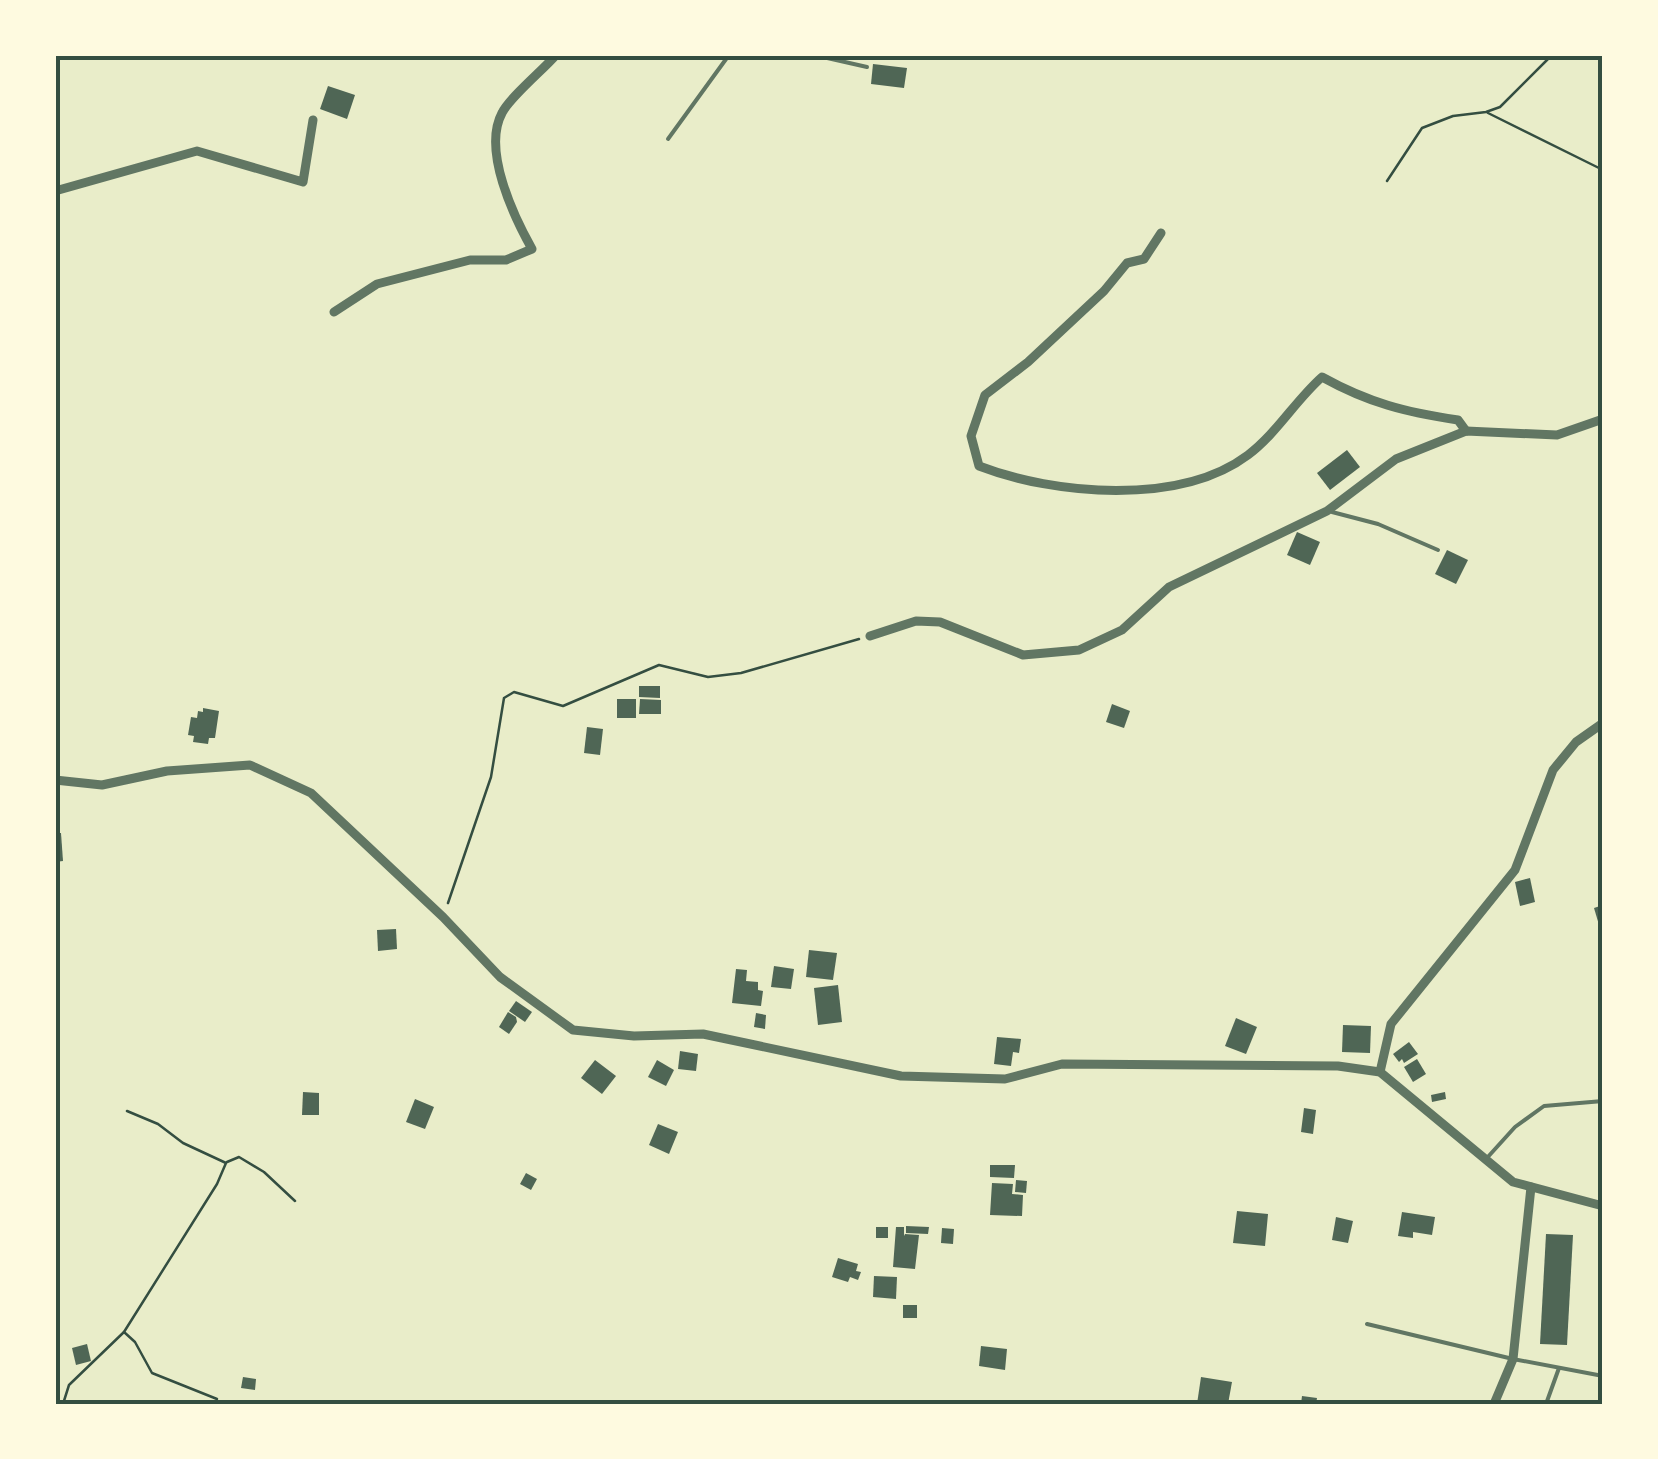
<svg xmlns="http://www.w3.org/2000/svg" width="1658" height="1459" font-family="Quicksand,sans-serif">
	<style>
		.building { fill: #4f6655 }
		.lines { fill: none; stroke-linecap: round; stroke-linejoin: round }
		.path { stroke: #344e41; stroke-width: 2.5 }
		.service { stroke: #617663; stroke-width: 4 }
		.minor { stroke: #617663; stroke-width: 9 }
		.neatline { fill: none; stroke: #344e41; stroke-width: 4 }
	</style>
	<rect width="100%" height="100%" fill="#e9edc9"/>
	<g class="building">
		<polygon points="873,64 907,68 904,88 871,84"/>
		<polygon points="328,86 355,95 347,119 320,109"/>
		<polygon points="1347,450 1360,467 1330,490 1317,473"/>
		<polygon points="1297,532 1320,542 1310,565 1287,555"/>
		<polygon points="1447,550 1468,560 1456,584 1435,574"/>
		<polygon points="639,686 660,686 660,698 639,697"/>
		<rect x="617" y="699" width="19" height="19"/>
		<polygon points="640,699 661,700 661,714 639,714"/>
		<polygon points="1112,704 1130,711 1124,728 1106,722"/>
		<polygon points="203,708 219,711 215,738 209,738 208,744 193,742 194,736 188,735 191,717 197,718 198,711 203,712"/>
		<polygon points="587,727 603,729 600,755 584,753"/>
		<polygon points="55,833 61,833 63,861 55,862"/>
		<polygon points="1530,878 1535,902 1520,906 1515,882"/>
		<polygon points="1603,905 1603,935 1602,935 1594,908"/>
		<polygon points="396,929 397,949 378,951 377,930"/>
		<polygon points="809,950 837,953 833,980 806,977"/>
		<polygon points="774,966 794,969 791,989 771,987"/>
		<polygon points="736,969 747,970 746,981 758,982 758,990 763,991 761,1006 732,1003"/>
		<polygon points="838,985 842,1022 818,1025 814,988"/>
		<polygon points="516,1001 532,1012 525,1022 509,1011"/>
		<polygon points="508,1012 516,1017 517,1022 509,1034 499,1027"/>
		<polygon points="756,1013 766,1015 765,1029 754,1027"/>
		<polygon points="1236,1018 1257,1027 1246,1054 1225,1046"/>
		<polygon points="1343,1025 1371,1026 1370,1053 1342,1052"/>
		<polygon points="997,1037 1021,1039 1019,1053 1013,1052 1011,1066 994,1064"/>
		<polygon points="1409,1042 1418,1054 1404,1063 1402,1059 1399,1062 1393,1054"/>
		<polygon points="680,1051 698,1054 696,1071 678,1069"/>
		<polygon points="1417,1059 1426,1074 1413,1082 1404,1067"/>
		<polygon points="595,1060 616,1076 602,1094 581,1078"/>
		<polygon points="657,1060 674,1070 666,1086 648,1077"/>
		<polygon points="303,1092 319,1093 319,1115 302,1115"/>
		<polygon points="1445,1092 1446,1099 1432,1102 1431,1095"/>
		<polygon points="415,1099 434,1107 425,1129 406,1122"/>
		<polygon points="1304,1108 1316,1110 1313,1134 1301,1132"/>
		<polygon points="658,1124 678,1132 669,1154 649,1145"/>
		<polygon points="990,1165 1015,1165 1014,1178 990,1177"/>
		<polygon points="526,1173 537,1179 531,1190 520,1184"/>
		<polygon points="1016,1180 1027,1181 1026,1193 1015,1192"/>
		<polygon points="992,1183 1013,1184 1012,1194 1023,1195 1022,1216 990,1215"/>
		<polygon points="1237,1211 1268,1214 1265,1246 1233,1243"/>
		<polygon points="1402,1212 1435,1217 1432,1235 1413,1232 1413,1238 1398,1236"/>
		<polygon points="1336,1217 1353,1221 1348,1243 1332,1240"/>
		<polygon points="906,1226 929,1227 928,1234 906,1233"/>
		<rect x="876" y="1227" width="12" height="11"/>
		<polygon points="896,1227 904,1227 904,1236 905,1234 919,1235 915,1269 893,1267"/>
		<polygon points="942,1228 954,1229 953,1244 941,1243"/>
		<polygon points="1546,1234 1573,1235 1567,1345 1540,1344"/>
		<polygon points="838,1258 858,1264 856,1271 861,1272 858,1280 850,1277 848,1282 832,1277"/>
		<polygon points="874,1276 897,1277 896,1299 873,1297"/>
		<rect x="903" y="1305" width="14" height="13"/>
		<polygon points="87,1344 91,1361 76,1365 72,1348"/>
		<polygon points="981,1346 1007,1349 1005,1370 979,1366"/>
		<polygon points="243,1377 256,1379 255,1390 241,1388"/>
		<polygon points="1201,1377 1232,1382 1228,1404 1197,1404"/>
		<polygon points="1302,1396 1317,1398 1316,1404 1301,1404"/>
	</g>
	<g class="lines">
		<g class="path">
			<polyline points="1488,113 1603,170"/>
			<polyline points="1387,181 1422,128 1453,116 1486,112 1500,107 1552,55"/>
			<polyline points="1601,711 1603,687"/>
			<polyline points="448,903 491,777 504,698 514,692 563,706 659,665 708,677 741,673 859,639"/>
			<polyline points="227,1162 239,1157 264,1172 295,1201"/>
			<polyline points="124,1332 217,1184 226,1163 183,1143 158,1124 127,1111"/>
			<polyline points="63,1404 69,1385 124,1332 135,1342 152,1373 217,1399"/>
		</g>
		<g class="service">
			<polyline points="814,55 867,67"/>
			<polyline points="668,139 729,55"/>
			<polyline points="1332,512 1378,524 1438,550"/>
			<polyline points="1486,1159 1515,1127 1544,1106 1603,1101"/>
			<polyline points="1367,1324 1513,1359 1603,1376"/>
			<polyline points="1546,1404 1559,1368"/>
		</g>
		<g class="minor">
			<polyline points="55,191 197,151 303,182 313,120"/>
			<path d="M1161,233L1144,259L1127,263L1104,291L1028,362L985,395L971,436L979,466C1054,495 1180,506 1248,455C1277,433 1295,401 1322,377C1369,403 1405,412 1458,420L1466,431"/>
			<path d="M334,312L377,284L470,260H506L532,249C514,217 482,150 502,113C510,97 543,70 556,55"/>
			<polyline points="870,636 916,621 940,622 1023,655 1079,650 1122,630 1169,587 1327,511 1396,459 1466,431 1557,435 1603,419"/>
			<polyline points="55,780 102,785 167,771 250,765 311,793 443,917 500,977 573,1030 634,1036 703,1034 901,1076 1005,1079 1062,1064 1338,1066 1380,1072 1513,1182 1603,1206"/>
			<polyline points="1380,1072 1391,1024 1515,870 1553,770 1576,742 1603,723"/>
			<polyline points="1494,1404 1513,1359 1531,1187"/>
		</g>
	</g>
	<rect width="1658" height="1459" fill="none" stroke="#fefae0" stroke-width="115"/>
	<rect x="58" y="58" width="1542" height="1344" class="neatline"/>
</svg>
